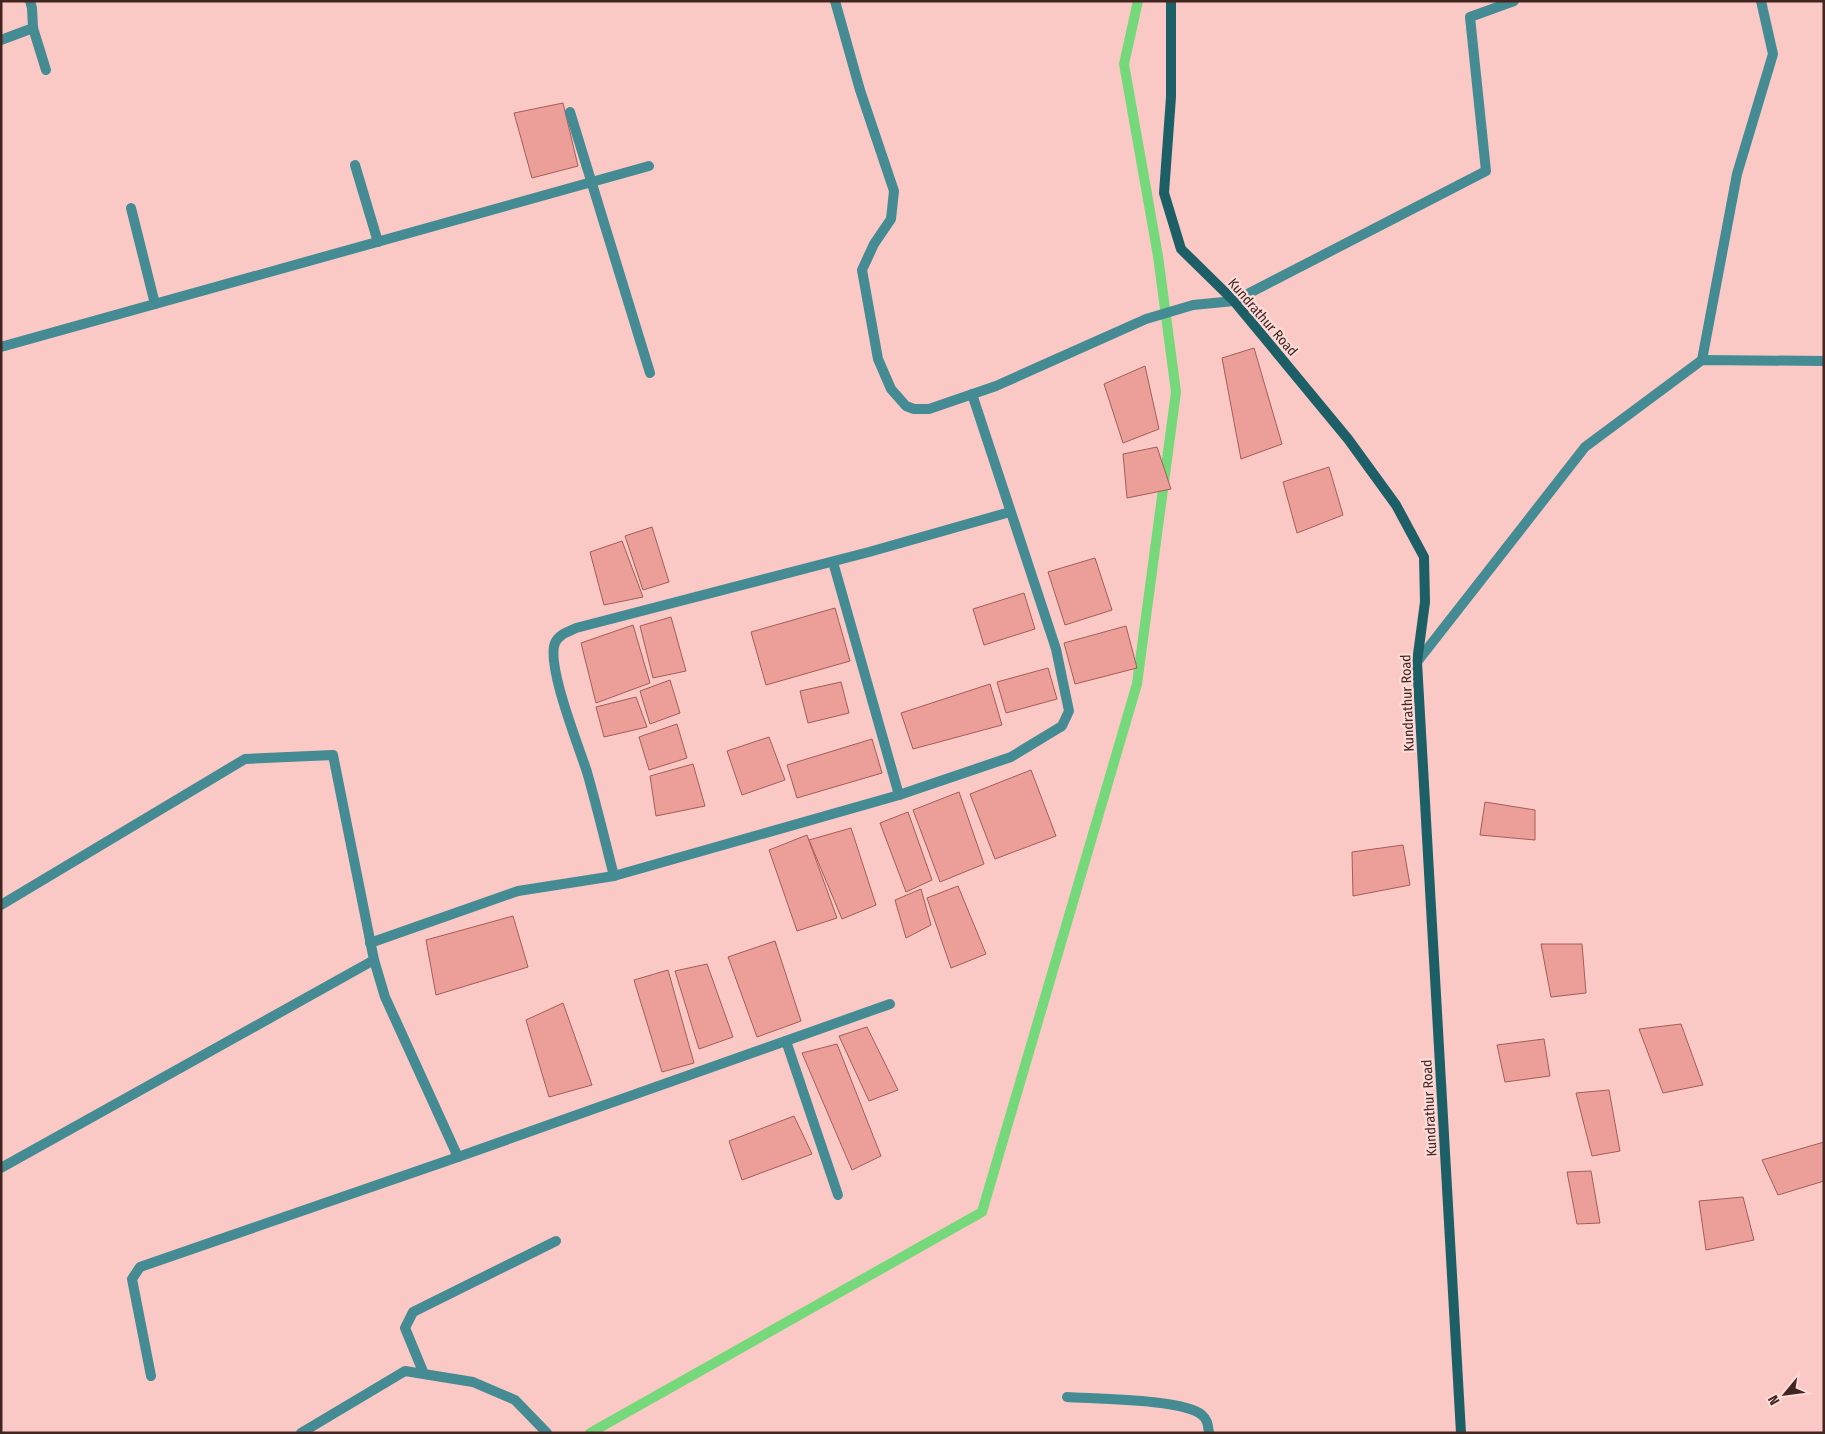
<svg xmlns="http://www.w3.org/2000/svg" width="1825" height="1434" font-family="'Fira Sans Condensed',sans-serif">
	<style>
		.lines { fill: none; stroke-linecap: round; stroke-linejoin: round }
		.stream { stroke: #75d87a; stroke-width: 10 }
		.building { fill: #ec9f99; stroke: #a35d58 }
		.lane { stroke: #448b93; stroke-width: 10 }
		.street { stroke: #448b93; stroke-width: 10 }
		.secondary { stroke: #1d5f66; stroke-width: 10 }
		.labels { text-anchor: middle; stroke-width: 4.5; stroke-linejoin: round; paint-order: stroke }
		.street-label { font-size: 14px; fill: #422421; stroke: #fcdbd8 }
	</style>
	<rect width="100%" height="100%" fill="#fac9c5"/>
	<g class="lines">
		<polyline class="stream" points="590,1433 982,1212 1137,684 1176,392 1158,256 1124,64 1138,1"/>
	</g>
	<g class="building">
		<polygon points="563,103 578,166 532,178 514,113"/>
		<polygon points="1254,348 1282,444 1241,459 1222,358"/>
		<polygon points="1145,366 1159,429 1123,443 1104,384"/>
		<polygon points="1157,447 1171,489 1127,498 1123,454"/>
		<polygon points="1329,467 1343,515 1297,533 1283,482"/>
		<polygon points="652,527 669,582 643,590 625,536"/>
		<polygon points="622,541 643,597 604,605 590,552"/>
		<polygon points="1095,558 1112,610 1065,625 1048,572"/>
		<polygon points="1024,593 1035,629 984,645 973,609"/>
		<polygon points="835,608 850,661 766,685 751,632"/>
		<polygon points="671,617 686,671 653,678 640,626"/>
		<polygon points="633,625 650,683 596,703 581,643"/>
		<polygon points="1126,626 1137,668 1075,684 1064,643"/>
		<polygon points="1048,668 1057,699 1006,713 997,682"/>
		<polygon points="670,680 680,713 650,724 640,691"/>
		<polygon points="841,682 849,713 808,723 800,691"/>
		<polygon points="990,684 1002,725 913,749 901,713"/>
		<polygon points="636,697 647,727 604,737 596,707"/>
		<polygon points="677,724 687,758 649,770 639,737"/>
		<polygon points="769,737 785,780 742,795 727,751"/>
		<polygon points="872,739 882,773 797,798 787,765"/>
		<polygon points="693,764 705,806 656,816 650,776"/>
		<polygon points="1031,770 1056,836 995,859 970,794"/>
		<polygon points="959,792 984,864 940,882 913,810"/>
		<polygon points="1485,802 1535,810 1535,840 1480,835"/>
		<polygon points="908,812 932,880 906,892 880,823"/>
		<polygon points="851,828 876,905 842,919 809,840"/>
		<polygon points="807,835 837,918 797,931 769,850"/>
		<polygon points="1403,845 1410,885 1353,896 1352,852"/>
		<polygon points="958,886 986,954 951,968 927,898"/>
		<polygon points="921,889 931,925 906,938 895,900"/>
		<polygon points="513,916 528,967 436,995 426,940"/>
		<polygon points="775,941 801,1021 757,1037 728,957"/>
		<polygon points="1541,944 1582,944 1586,993 1551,997"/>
		<polygon points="707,964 733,1037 699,1049 675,971"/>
		<polygon points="668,970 694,1063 662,1072 634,980"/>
		<polygon points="563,1003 592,1085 549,1097 526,1020"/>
		<polygon points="1681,1024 1703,1085 1663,1093 1639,1029"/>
		<polygon points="867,1027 898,1090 869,1101 839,1036"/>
		<polygon points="1544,1039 1550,1076 1505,1082 1497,1045"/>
		<polygon points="837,1044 881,1156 852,1170 802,1053"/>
		<polygon points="1609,1090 1620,1151 1592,1156 1576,1093"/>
		<polygon points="794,1116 812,1154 742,1180 729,1141"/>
		<polygon points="1824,1142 1824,1181 1778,1195 1762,1160"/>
		<polygon points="1591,1171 1600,1223 1577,1224 1567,1172"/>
		<polygon points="1743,1197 1754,1240 1706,1250 1699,1201"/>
	</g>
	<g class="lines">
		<polyline class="lane" points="424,1374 405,1328 413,1312 556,1241"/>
		<g class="street">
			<polyline points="835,1 860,90 894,191 891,219 874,244 862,270 878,359 891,389 906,406 914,409 929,409 996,386 1146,319 1193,305 1234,301 1486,171 1470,17 1514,1"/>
			<polyline points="33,28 46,70"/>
			<polyline points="1,40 33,28 32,8 30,1"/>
			<polyline points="570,112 650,373"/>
			<polyline points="355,165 378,242"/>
			<polyline points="131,208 155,304"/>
			<polyline points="1,347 649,166"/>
			<polyline points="1702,360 1737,174 1773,54 1761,1"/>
			<polyline points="833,562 899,795"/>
			<polyline points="1417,662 1585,447 1702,360 1824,361"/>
			<path d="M614,876C605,841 597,807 587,772C579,747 546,665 555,643C559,634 568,632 576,628L869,552L1010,512"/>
			<polyline points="1,905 245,759 333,755 374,960 385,997 458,1157"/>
			<polyline points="370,943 518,891 614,876 899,795 1011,757 1062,726 1069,711 1056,649 972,394"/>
			<polyline points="786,1041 838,1195"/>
			<polyline points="1,1168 374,960"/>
			<polyline points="151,1376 132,1279 140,1267 458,1157 890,1004"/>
			<path d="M1067,1397C1094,1399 1184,1399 1202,1415C1208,1420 1208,1426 1209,1433"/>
			<polyline points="301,1433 405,1371 473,1382 515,1400 547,1433"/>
		</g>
		<polyline class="secondary" points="1171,1 1171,97 1164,193 1181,249 1234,301 1348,439 1396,505 1424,557 1425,602 1417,662 1461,1433"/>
	</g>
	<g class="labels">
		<g class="street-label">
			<text transform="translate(1263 317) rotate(49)" y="5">Kundrathur Road</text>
			<text transform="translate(1407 703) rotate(-92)" y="5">Kundrathur Road</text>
			<text transform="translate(1429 1108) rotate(-93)" y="5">Kundrathur Road</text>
		</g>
	</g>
	<rect width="1825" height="1434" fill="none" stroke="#422421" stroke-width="5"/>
	<g transform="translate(1785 1394) rotate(241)" stroke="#fcdbd8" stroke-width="4" paint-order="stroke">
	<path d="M0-4L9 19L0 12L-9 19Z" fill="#422421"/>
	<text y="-8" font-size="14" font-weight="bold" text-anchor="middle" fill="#422421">N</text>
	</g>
</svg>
